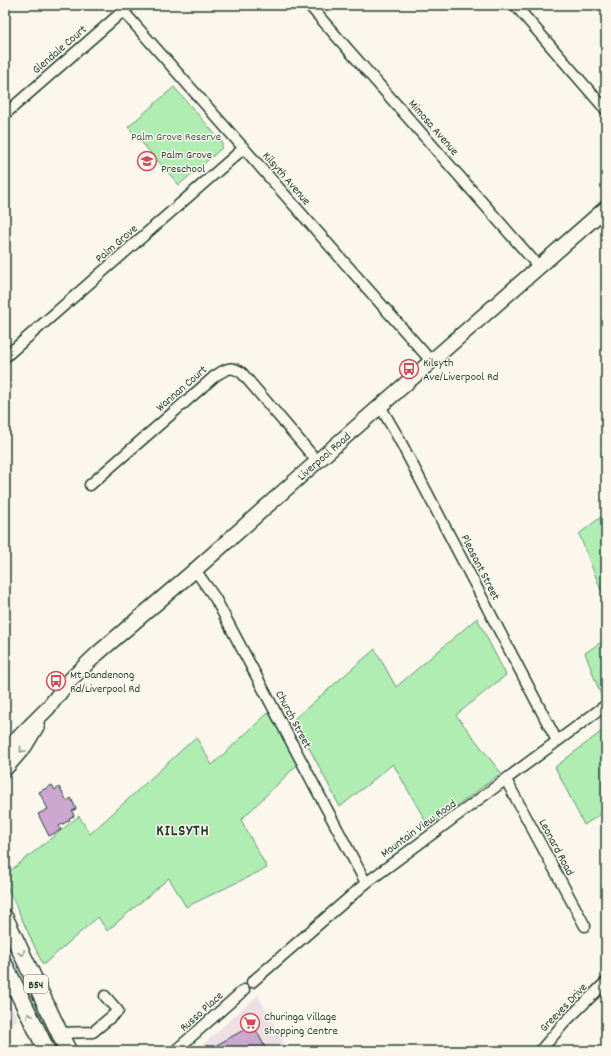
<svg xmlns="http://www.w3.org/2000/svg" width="611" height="1056" font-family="Dekko,sans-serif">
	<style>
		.built { fill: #eddfe4 }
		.green { fill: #afedb3; stroke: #679574 }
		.building { fill: #cca8d1; stroke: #1f3d34 }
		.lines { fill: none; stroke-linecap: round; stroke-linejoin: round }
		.street-casing { stroke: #1f3d34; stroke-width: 13 }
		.secondary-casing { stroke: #1f3d34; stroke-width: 17 }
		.primary-casing { stroke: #1f3d34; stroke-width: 19 }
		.street { stroke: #fbf7ec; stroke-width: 10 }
		.secondary { stroke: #fbf7ec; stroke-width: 14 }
		.primary { stroke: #fbf7ec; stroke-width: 16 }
		.oneway { stroke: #8d9a90 }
		.labels { text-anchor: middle; stroke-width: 3; stroke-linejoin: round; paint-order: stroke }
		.shield { fill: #fbf7ec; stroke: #61756b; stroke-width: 1 }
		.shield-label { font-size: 11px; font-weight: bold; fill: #1f3d34 }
		.street-label { font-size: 12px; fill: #1f3d34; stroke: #fbf7ec }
		.park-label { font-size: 12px; fill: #3c604d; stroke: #fbf7ec }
		.poi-label { font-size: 12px; fill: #1f3d34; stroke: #fbf7ec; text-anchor: start }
		.district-label { font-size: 16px; font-weight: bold; letter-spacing: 1px; fill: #1f3d34; stroke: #fbf7ec }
	</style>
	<rect width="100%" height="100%" fill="#fbf7ec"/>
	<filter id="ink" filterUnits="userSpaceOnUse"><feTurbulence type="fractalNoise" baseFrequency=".025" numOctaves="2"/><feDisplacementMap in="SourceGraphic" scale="8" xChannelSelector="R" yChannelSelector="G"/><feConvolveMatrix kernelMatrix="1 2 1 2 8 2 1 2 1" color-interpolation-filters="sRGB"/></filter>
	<g filter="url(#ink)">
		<g class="built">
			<polygon points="5,995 18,1020 5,1027"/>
			<polygon points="258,995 288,1051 196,1051"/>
		</g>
		<g class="green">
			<polygon points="174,87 222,142 222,148 179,185 128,127"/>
			<polygon points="606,513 606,603 579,534"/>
			<polygon points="477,618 506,675 456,715 501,773 429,827 393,764 340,807 294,719 375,649 396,687"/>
			<polygon points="606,639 606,696 602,698 585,653"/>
			<polygon points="269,712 297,765 241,820 267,868 186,907 169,878 107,931 98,917 43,965 5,882 5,875 79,816 90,834 196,737 212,765"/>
			<polygon points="606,728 606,811 584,825 555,767"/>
		</g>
		<g class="building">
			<polygon points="52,785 55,790 59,787 67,801 71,798 76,809 72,811 74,816 69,818 70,820 59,826 61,830 49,836 38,814 48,809 39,792"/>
			<polygon points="249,1027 251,1032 256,1030 267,1051 206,1051"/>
		</g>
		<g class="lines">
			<g class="street-casing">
				<g id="street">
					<polyline points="309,5 539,267"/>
					<polyline points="515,5 606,110"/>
					<polyline points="123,11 432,362"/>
					<polyline points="5,114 130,5"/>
					<polyline points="5,357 244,148"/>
					<polyline points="380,406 398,437 557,741"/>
					<path d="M90,485L215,376C226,369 230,365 242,373L317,461"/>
					<polyline points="195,570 215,598 366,883"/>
					<polyline points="506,780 585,926"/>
					<polyline points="252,982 366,883 606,705"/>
					<polyline points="59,1033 93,1032 118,1011 105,996"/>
					<polyline points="175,1051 244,990"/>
					<polyline points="540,1051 565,1022 606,982"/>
				</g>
			</g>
			<g class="secondary-casing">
				<g id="secondary">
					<path id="s1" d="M5,751L48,708L69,681L97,654L195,570L304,473L606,208"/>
					<polyline points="5,769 25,746 37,726"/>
				</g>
			</g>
			<g class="primary-casing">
				<g id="primary">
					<polyline points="5,918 68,1051"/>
					<polyline points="5,966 47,1051"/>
				</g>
			</g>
			<use href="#street" class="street"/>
			<use href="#secondary" class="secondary"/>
			<use href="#primary" class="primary"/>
		</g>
		<defs><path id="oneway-chevron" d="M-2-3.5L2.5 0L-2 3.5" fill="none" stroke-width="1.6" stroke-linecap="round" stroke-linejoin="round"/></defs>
		<g class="oneway">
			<use href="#oneway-chevron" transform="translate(22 750) rotate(131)"/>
			<use href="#oneway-chevron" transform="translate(22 953) rotate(65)"/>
			<use href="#oneway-chevron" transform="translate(29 1016) rotate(-116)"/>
		</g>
	</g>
	<defs>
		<g id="school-ring" transform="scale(1)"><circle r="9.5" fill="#fbf7ec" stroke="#d1495b" stroke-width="1.5"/><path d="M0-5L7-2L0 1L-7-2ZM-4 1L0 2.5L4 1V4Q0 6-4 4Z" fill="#d1495b"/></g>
		<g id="bus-ring" transform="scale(1)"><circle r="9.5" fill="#fbf7ec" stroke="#d1495b" stroke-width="1.5"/><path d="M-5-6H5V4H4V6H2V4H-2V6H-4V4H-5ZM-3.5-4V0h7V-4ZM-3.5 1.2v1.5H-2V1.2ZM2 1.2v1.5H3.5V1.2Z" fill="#d1495b"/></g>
		<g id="supermarket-ring" transform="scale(1)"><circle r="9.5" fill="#fbf7ec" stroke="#d1495b" stroke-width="1.5"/><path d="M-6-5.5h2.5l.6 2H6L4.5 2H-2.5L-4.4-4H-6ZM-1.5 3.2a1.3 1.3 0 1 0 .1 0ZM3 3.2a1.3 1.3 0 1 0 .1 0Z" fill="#d1495b"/></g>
	</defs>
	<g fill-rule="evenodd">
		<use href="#school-ring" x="147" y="161"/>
		<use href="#bus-ring" x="409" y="369"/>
		<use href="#bus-ring" x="56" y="681"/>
		<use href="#supermarket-ring" x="250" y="1023"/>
	</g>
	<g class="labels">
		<rect class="shield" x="24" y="975" width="24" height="18" rx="3"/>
		<g class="shield-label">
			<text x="36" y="988">B54</text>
		</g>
		<g class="street-label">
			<text transform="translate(59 49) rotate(-41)" y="4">Glendale Court</text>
			<text transform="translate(434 127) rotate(49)" y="4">Mimosa Avenue</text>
			<text transform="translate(287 178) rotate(49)" y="4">Kilsyth Avenue</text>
			<text transform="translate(116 243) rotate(-41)" y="4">Palm Grove</text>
			<text transform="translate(181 388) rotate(-41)" y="4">Wannan Court</text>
			<text dy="4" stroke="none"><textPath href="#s1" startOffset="435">Liverpool Road</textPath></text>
			<text transform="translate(481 567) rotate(63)" y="4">Pleasant Street</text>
			<text transform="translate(294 719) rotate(62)" y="4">Church Street</text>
			<text transform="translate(418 828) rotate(-36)" y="4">Mountain View Road</text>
			<text transform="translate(557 847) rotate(62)" y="4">Leonard Road</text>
			<text transform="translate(563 1007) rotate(-46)" y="4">Greeves Drive</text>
			<text transform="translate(201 1011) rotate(-42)" y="4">Russo Place</text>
		</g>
		<g class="park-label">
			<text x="176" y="140">Palm Grove Reserve</text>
		</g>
		<g class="poi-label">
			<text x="161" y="158">Palm Grove<tspan x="161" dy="14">Preschool</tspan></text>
			<text x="423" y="366">Kilsyth<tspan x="423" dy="14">Ave/Liverpool Rd</tspan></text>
			<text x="70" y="678">Mt Dandenong<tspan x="70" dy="14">Rd/Liverpool Rd</tspan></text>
			<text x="264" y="1020">Churinga Village<tspan x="264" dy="14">Shopping Centre</tspan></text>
		</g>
		<g class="district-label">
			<text x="183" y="835">KILSYTH</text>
		</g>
	</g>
	<rect width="611" height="1056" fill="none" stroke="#fbf7ec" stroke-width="20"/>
	<rect x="10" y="10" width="591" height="1036" fill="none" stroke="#1f3d34" stroke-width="1.5" filter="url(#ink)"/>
</svg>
